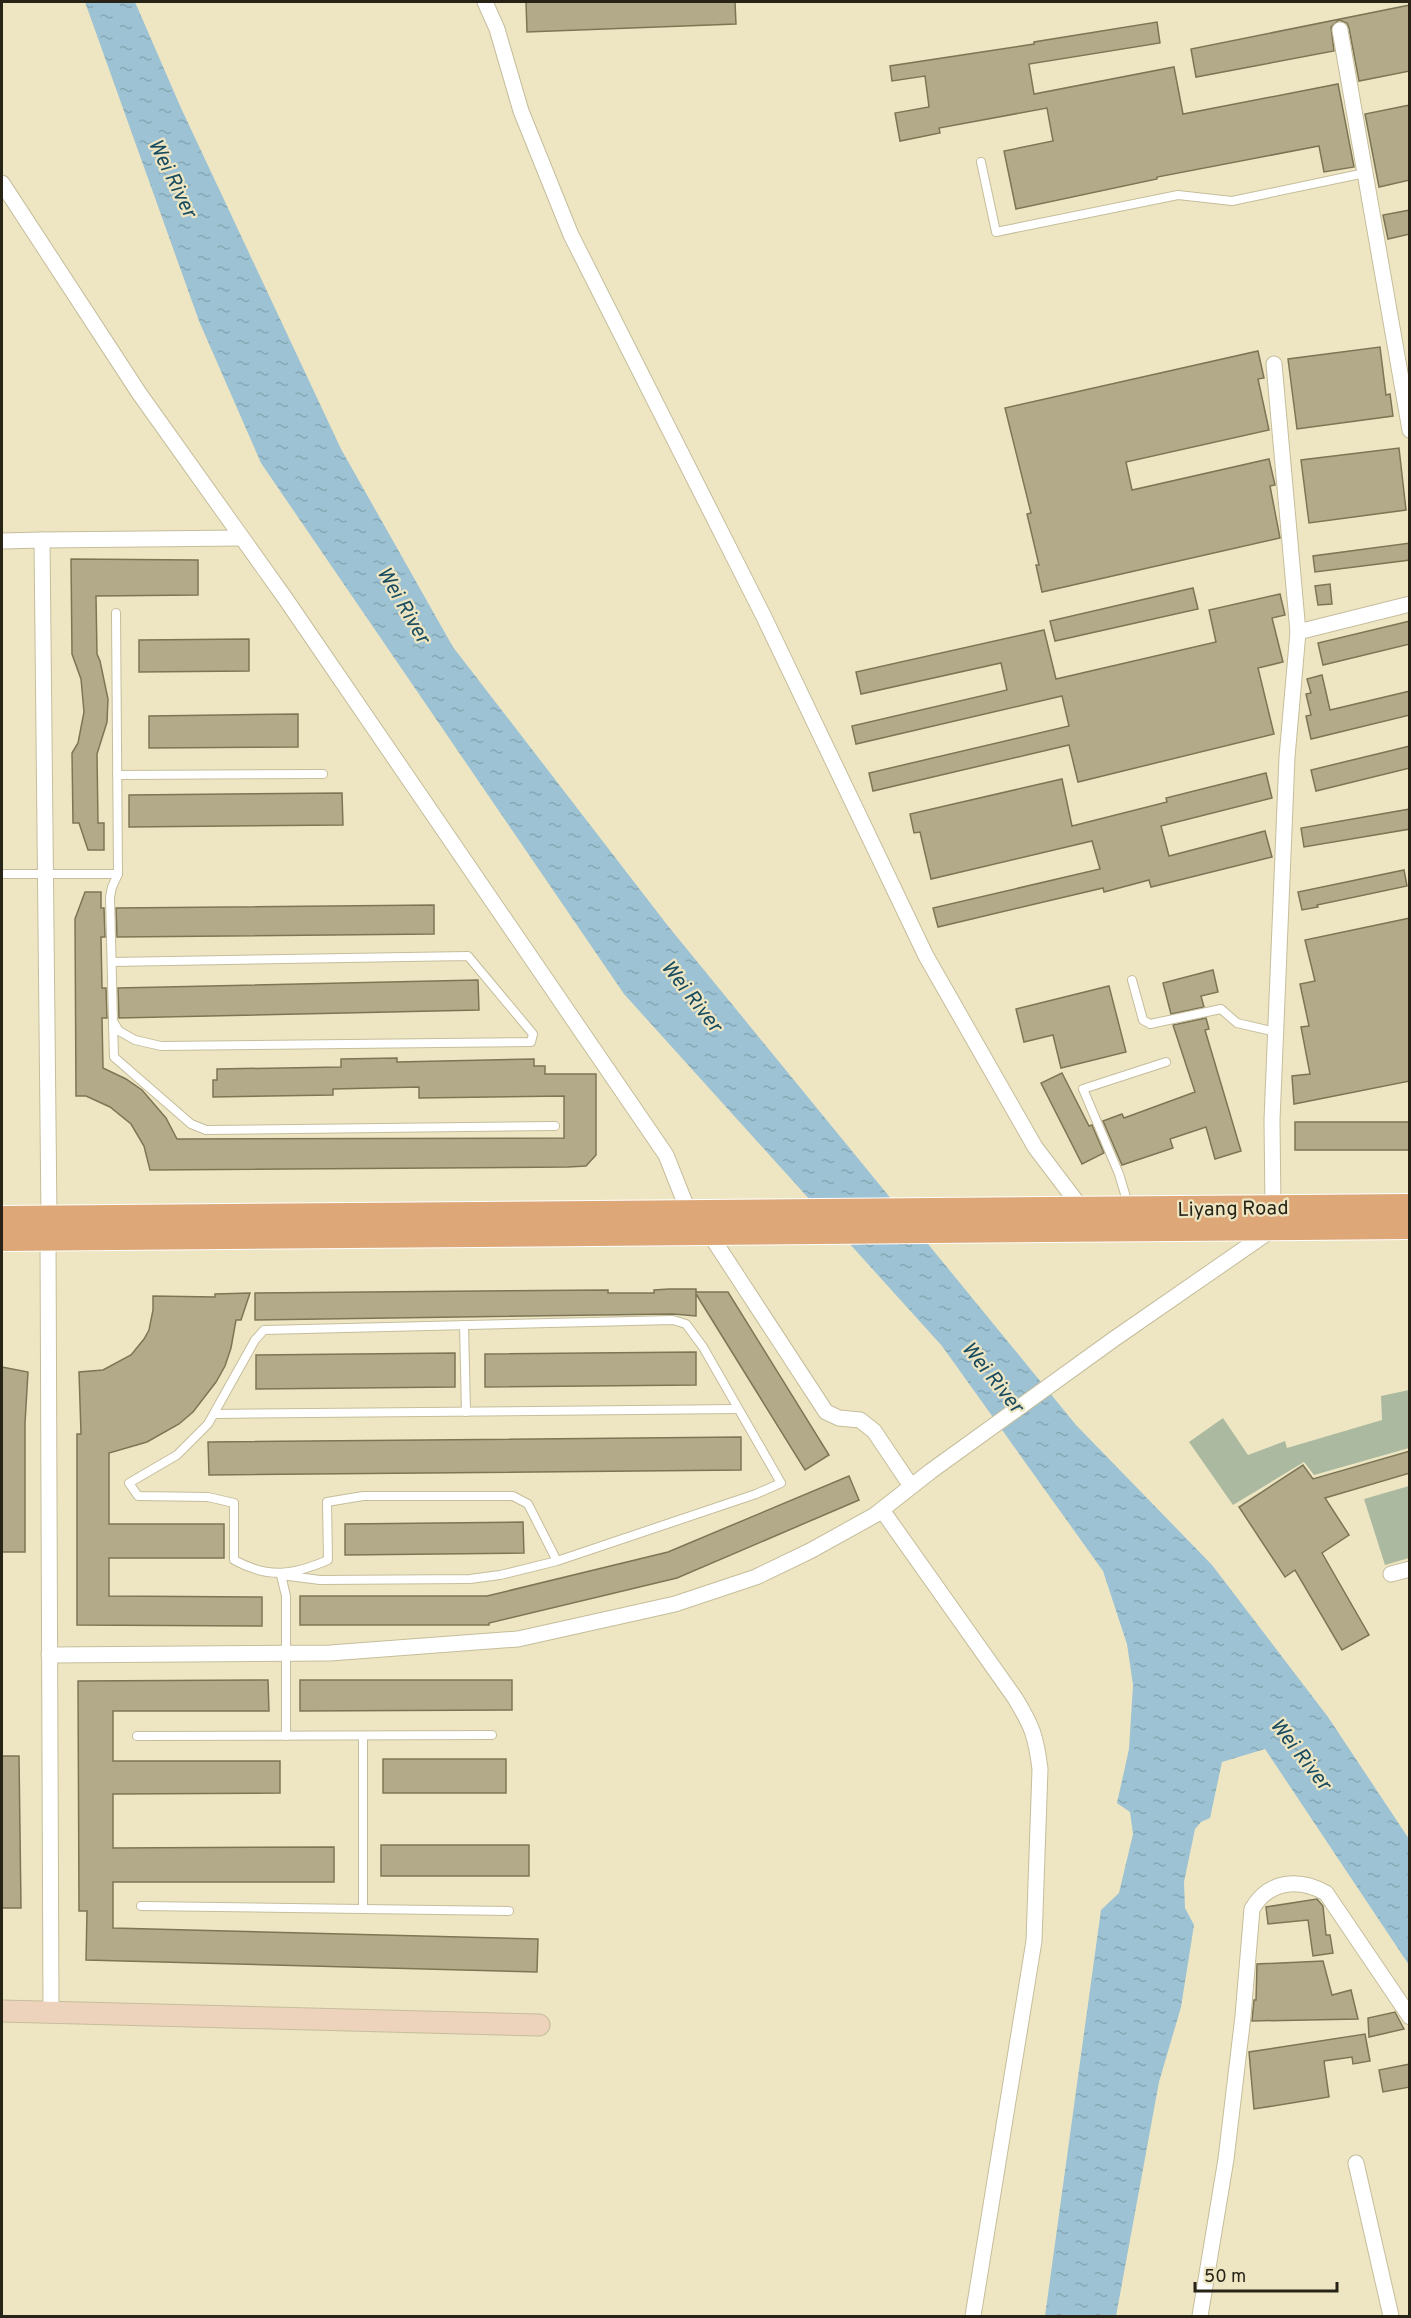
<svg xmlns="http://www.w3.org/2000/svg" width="1411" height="2318" font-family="Overpass,sans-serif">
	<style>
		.green { fill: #aab99f }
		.water { fill: url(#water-ripples) }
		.building { fill: #b2aa88; stroke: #7d7656; stroke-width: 1.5 }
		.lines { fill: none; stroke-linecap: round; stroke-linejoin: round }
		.lane-casing { stroke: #c5bd9b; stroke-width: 10 }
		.street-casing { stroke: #c5bd9b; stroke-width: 17 }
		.secondary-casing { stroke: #c5bd9b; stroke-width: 23 }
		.primary-casing { stroke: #fff; stroke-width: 26 }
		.lane { stroke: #fff; stroke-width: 8 }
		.street { stroke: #fff; stroke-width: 15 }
		.secondary { stroke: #eed3bc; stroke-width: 21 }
		.primary { stroke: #dea778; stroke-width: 24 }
		.labels { text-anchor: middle; stroke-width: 4.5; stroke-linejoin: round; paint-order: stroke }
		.street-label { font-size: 20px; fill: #272417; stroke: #eee6c3 }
		.water-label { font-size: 21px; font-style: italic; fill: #194c5f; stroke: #eee6c3 }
	</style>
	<defs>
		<pattern id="water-ripples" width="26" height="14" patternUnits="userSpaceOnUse" patternTransform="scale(1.5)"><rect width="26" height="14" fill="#9cc2d3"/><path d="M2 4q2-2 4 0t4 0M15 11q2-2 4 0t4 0" fill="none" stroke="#86a7b4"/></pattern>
	</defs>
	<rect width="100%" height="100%" fill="#eee6c3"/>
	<g class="green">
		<polygon points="1409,1390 1409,1448 1314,1475 1304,1462 1233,1505 1189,1442 1223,1418 1248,1455 1285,1441 1287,1448 1382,1420 1381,1396"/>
		<polygon points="1409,1486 1409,1558 1385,1565 1364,1499"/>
	</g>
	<polygon class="water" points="85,2 135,2 181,108 341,449 453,647 668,926 1076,1425 1212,1565 1328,1717 1409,1839 1409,1965 1265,1749 1222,1762 1210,1818 1201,1822 1195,1829 1184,1882 1185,1908 1194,1925 1181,2007 1159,2082 1116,2316 1045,2316 1101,1910 1119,1893 1133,1834 1130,1812 1117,1803 1129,1749 1133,1685 1127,1644 1103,1571 942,1346 624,994 261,463 199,321"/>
	<g class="building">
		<polygon points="526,2 735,2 736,24 527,32"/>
		<polygon points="1410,5 1410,71 1359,81 1349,28 1347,23 1339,20 1331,27 1334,51 1196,77 1191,49"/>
		<polygon points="1157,22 1160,43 1029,64 1034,94 1174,67 1183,114 1338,84 1354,167 1324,172 1319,146 1157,177 1157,179 1016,209 1004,151 1053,141 1047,108 939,128 940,133 900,141 895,113 929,107 925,76 892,81 890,66 1034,44 1034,42"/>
		<polygon points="1410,105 1410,180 1379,187 1365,114"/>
		<polygon points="1410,210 1410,234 1388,239 1383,215"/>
		<polygon points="1380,347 1386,395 1390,394 1393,416 1297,429 1288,359"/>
		<polygon points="1258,351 1264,378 1258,379 1269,430 1126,462 1132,490 1269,459 1275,485 1270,486 1280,538 1042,592 1036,565 1039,565 1027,514 1031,513 1005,408"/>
		<polygon points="1399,448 1406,510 1309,523 1301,460"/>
		<polygon points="1410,543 1410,560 1315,572 1313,556"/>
		<polygon points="71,559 198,560 198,595 96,596 97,654 100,661 108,699 107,722 97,754 98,823 104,823 104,850 88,850 79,823 73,823 72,753 78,743 84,712 81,679 72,654"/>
		<polygon points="1330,584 1332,604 1318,605 1315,586"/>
		<polygon points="1193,588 1198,609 1055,641 1050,621"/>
		<polygon points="1280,594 1285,615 1272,618 1283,662 1258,668 1274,734 1078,782 1069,745 873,791 869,773 1069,726 1062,696 856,744 852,726 1007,690 1001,663 861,694 856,672 1044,630 1056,679 1216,642 1209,610"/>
		<polygon points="1410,621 1410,644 1323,665 1318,643"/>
		<polygon points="249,639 249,671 139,672 139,640"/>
		<polygon points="1322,675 1330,710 1410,691 1410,715 1311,739 1306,716 1311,715 1306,694 1311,693 1307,679"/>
		<polygon points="298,714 298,747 149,748 149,716"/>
		<polygon points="1410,746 1410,768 1316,791 1311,770"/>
		<polygon points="1266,773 1272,798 1161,826 1169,856 1265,831 1272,857 1151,887 1149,880 1104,892 1103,888 938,927 933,908 1100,869 1092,841 931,879 920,832 914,833 910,814 1062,779 1072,826 1167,802 1166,798"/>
		<polygon points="342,793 343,825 129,827 129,795"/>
		<polygon points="1410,809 1410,829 1304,847 1301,828"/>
		<polygon points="1404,870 1407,886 1317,905 1318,907 1302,910 1298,892"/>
		<polygon points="85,892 101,892 101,908 104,908 105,937 101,937 102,988 106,988 107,1018 102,1018 103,1068 126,1079 142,1090 166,1118 177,1139 564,1138 564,1096 419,1098 419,1087 333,1089 333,1095 213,1097 213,1080 217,1080 217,1069 341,1067 341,1059 397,1058 397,1062 534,1059 534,1066 545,1066 545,1074 596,1074 596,1155 586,1166 568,1167 150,1170 144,1146 131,1124 110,1107 86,1096 76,1096 75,919"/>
		<polygon points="434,905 434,934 117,937 116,908"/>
		<polygon points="1410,918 1410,1081 1294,1104 1292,1076 1310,1074 1301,1027 1309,1026 1300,984 1315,981 1305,940"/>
		<polygon points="1213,970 1218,992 1201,996 1204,1007 1171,1014 1163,983"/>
		<polygon points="478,980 479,1010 119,1018 118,988"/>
		<polygon points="1109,986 1126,1052 1061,1068 1053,1035 1024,1042 1016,1009"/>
		<polygon points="1206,1018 1209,1029 1205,1030 1241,1151 1215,1159 1206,1127 1170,1139 1173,1148 1122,1165 1103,1121 1122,1114 1124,1118 1195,1092 1173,1025"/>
		<polygon points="1062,1073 1089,1126 1092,1125 1104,1153 1082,1164 1041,1083"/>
		<rect x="1295" y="1122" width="115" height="28"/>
		<polygon points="669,1289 696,1289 696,1292 728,1292 829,1455 805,1470 696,1294 696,1316 673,1314 255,1320 255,1293 608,1290 608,1293 654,1293 654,1290"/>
		<polygon points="250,1293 241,1320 236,1320 231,1348 225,1366 216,1382 193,1412 179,1424 147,1442 109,1453 109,1524 224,1524 224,1558 109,1558 109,1596 262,1597 262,1626 77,1625 77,1434 81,1434 79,1372 103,1370 131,1355 144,1339 149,1330 153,1310 153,1296 215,1297 215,1294"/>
		<polygon points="696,1352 696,1385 485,1387 485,1354"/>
		<polygon points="455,1353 455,1387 256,1389 256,1355"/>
		<polygon points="2,1367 28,1372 25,1423 25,1552 2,1552"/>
		<polygon points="741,1437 741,1470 209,1475 208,1442"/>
		<polygon points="1410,1451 1410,1473 1325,1498 1349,1535 1322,1553 1369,1635 1342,1650 1295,1570 1285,1577 1239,1507 1303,1465 1313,1479"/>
		<polygon points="849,1476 859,1500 677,1578 489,1623 489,1625 300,1625 300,1596 487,1596 668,1552"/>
		<polygon points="523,1522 524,1553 345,1555 345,1524"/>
		<polygon points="268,1680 269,1711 113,1711 113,1761 280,1761 280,1793 113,1794 113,1848 334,1847 334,1882 113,1882 113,1928 538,1939 537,1972 86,1960 87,1911 79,1911 78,1681"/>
		<polygon points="300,1680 512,1680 512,1710 300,1711"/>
		<polygon points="2,1756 19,1756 21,1908 2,1908"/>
		<rect x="383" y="1759" width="123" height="34"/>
		<rect x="381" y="1845" width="148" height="31"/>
		<polygon points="1317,1899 1323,1906 1326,1935 1330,1935 1333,1953 1313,1956 1308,1920 1268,1924 1266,1907"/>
		<polygon points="1323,1961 1332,1995 1351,1990 1358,2019 1252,2021 1254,2000 1256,2000 1257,1964"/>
		<polygon points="1395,2012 1404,2029 1369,2037 1368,2018"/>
		<polygon points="1365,2034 1370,2061 1353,2064 1352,2057 1324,2061 1329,2097 1254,2109 1249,2052"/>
		<polygon points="1410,2064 1410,2087 1383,2092 1379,2070"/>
	</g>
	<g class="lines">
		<g class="lane-casing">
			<g id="lane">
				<polyline points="981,162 996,232 1178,195 1232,201 1365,173"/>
				<polyline points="117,775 323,774"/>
				<polyline points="2,874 118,874"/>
				<polyline points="112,962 468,956 533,1034 531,1042 161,1046 135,1040 119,1031 113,1021 110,897 112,887 118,874 116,613"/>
				<polyline points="1132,980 1143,1020 1150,1024 1221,1009 1237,1023 1276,1032"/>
				<polyline points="113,1023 114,1057 191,1124 206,1130 555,1126"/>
				<polyline points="1128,1204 1119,1174 1083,1089 1166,1062"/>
				<polyline points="464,1325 466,1412"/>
				<polyline points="214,1414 738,1409"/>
				<polyline points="137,1736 492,1735"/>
				<path d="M286,1736V1596L281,1575L320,1580L470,1579L500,1575L557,1561L756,1494L781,1483L703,1347L686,1324L673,1320L264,1330L255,1340L208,1424L177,1455L129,1483L138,1496L208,1497L234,1503V1560C269,1579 293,1575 328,1560L327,1502L363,1496H513L528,1504L557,1561"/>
				<polyline points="363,1736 363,1909"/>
				<polyline points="141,1906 509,1911"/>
			</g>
		</g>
		<g class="street-casing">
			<g id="street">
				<polyline points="485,2 497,29 521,111 571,235 764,617 926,956 1035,1147 1082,1209"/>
				<polyline points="1340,30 1410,430"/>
				<polyline points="2,183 139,393 285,598 666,1155 689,1213"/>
				<polyline points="42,540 242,538"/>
				<polyline points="2,541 42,540 49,1218"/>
				<polyline points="1298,632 1410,604"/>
				<polyline points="1273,1208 1272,1120 1287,757 1298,632 1274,364"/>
				<polyline points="709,1233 826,1412 839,1418 860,1420 874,1431 911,1486"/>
				<polyline points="48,1239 51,2012"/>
				<path d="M882,1510L1015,1698C1032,1726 1036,1736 1040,1769L1034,1941L973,2316"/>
				<polyline points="1391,1574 1410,1569"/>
				<polyline points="49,1655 330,1653 518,1639 675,1604 756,1577 810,1551 875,1515 931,1471 1114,1339 1273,1229"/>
				<polyline points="1356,2163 1391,2316"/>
				<path d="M1200,2316L1226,2159L1243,2016L1252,1909C1269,1880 1299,1878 1326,1893L1410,2017"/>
			</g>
		</g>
		<g class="secondary-casing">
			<polyline id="secondary" points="2,2011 539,2025"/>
		</g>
		<g class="primary-casing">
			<g id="primary">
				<polyline points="2,1218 1410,1206"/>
				<polyline points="2,1239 1410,1227"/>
			</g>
		</g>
		<use href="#lane" class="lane"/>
		<use href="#street" class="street"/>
		<use href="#secondary" class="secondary"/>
		<use href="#primary" class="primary"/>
	</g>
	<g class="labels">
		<g class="street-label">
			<text transform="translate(1233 1208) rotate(-1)" y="7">Liyang Road</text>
		</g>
		<g class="water-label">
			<text transform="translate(173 178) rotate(64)" y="7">Wei River</text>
			<text transform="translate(404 605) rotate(60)" y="7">Wei River</text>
			<text transform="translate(692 996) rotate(52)" y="7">Wei River</text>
			<text transform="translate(993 1377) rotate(51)" y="7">Wei River</text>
			<text transform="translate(1301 1754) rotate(52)" y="7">Wei River</text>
		</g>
	</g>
	<rect width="1411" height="2318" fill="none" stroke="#272417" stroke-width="6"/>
	<path d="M1195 2282v9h142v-9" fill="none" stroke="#272417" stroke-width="3"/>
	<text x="1204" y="2282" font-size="18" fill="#272417" stroke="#eee6c3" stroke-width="4.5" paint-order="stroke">50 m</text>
</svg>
